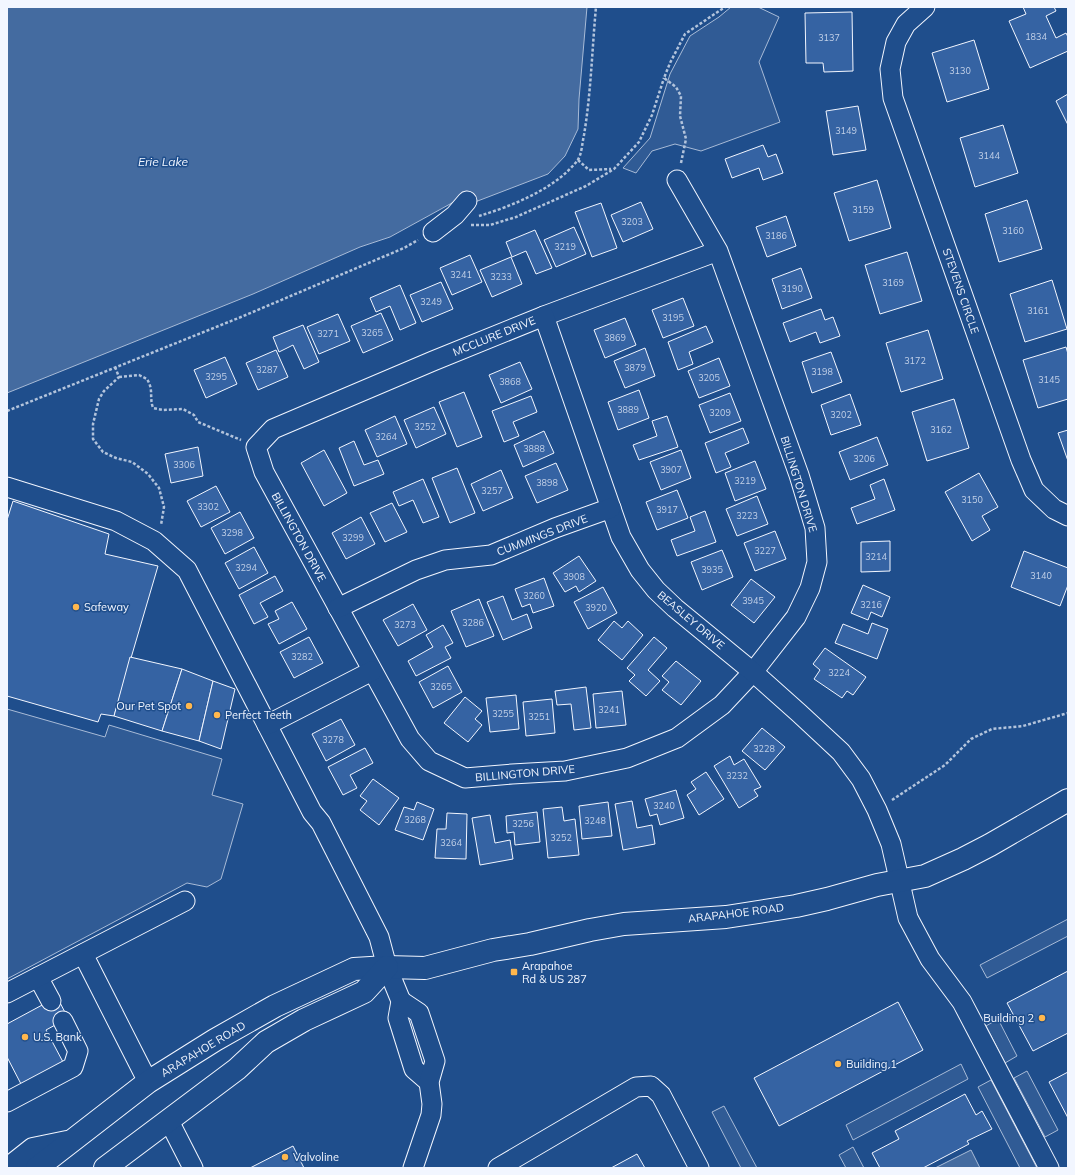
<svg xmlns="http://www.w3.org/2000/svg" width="1075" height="1175" font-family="Mulish,sans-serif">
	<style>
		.built { fill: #305b95; stroke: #a8bbd7 }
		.water { fill: #446ba0; stroke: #a8bbd7 }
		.building { fill: #3563a3; stroke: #f2f6ff }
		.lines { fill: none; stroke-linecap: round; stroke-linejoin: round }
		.minor-casing { stroke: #f2f6ff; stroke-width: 21 }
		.major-casing { stroke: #f2f6ff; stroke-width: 24 }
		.path { stroke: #b3c4dc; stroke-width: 2.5; stroke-dasharray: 3 2; stroke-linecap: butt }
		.minor { stroke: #1f4e8c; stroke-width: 19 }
		.major { stroke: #1f4e8c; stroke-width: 22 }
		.poi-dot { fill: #ffb74d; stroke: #1f4e8c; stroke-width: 1.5 }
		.labels { text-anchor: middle; stroke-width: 3; stroke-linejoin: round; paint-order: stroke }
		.number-label { font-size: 9px; fill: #c3d1e8 }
		.street-label { font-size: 11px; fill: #f2f6ff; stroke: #1f4e8c }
		.poi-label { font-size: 11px; fill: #f2f6ff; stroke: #1f4e8c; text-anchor: start }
		.water-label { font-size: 12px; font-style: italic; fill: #f2f6ff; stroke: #1f4e8c }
	</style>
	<rect width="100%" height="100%" fill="#1f4e8c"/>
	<g class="built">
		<polygon points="731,7 758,7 779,17 759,62 780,122 701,151 675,144 652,151 636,173 623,168 650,138 670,74 690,36 719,17"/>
		<polygon points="7,709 105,737 109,725 222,759 212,795 243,804 221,879 207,887 187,883 7,979"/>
		<polygon points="1068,919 1068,936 987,978 980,965"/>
		<polygon points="998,1019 1017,1056 1005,1063 986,1026"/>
		<polygon points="961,1064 968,1079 853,1140 846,1125"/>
		<polygon points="1027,1071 1058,1130 1045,1137 1014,1078"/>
		<polygon points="991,1080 1037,1168 1020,1168 978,1087"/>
		<polygon points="724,1106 757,1168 741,1168 712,1112"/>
		<polygon points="853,1147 864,1168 846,1168 839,1155"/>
	</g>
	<g class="water">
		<polygon points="7,7 587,7 579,99 578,129 565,156 548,174 475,202 461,198 390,237 360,247 253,294 7,393"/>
		<polygon points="971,1150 980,1168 935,1168"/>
	</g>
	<g class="building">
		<polygon points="1023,7 1054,7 1056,11 1046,16 1056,38 1066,33 1068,37 1068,51 1030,68 1009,21 1026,14"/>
		<polygon points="852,12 853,71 824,72 823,63 806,63 805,13"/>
		<polygon points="974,40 989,89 947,102 932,53"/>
		<polygon points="1068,94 1068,125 1056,101"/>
		<polygon points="858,106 866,150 833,155 826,111"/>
		<polygon points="1003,125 1018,173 975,187 960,138"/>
		<polygon points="763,145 768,157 776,154 783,173 763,180 759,168 732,178 725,159"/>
		<polygon points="877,180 891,228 849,241 834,193"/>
		<polygon points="1027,200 1042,249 999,262 985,214"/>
		<polygon points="641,202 653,229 623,242 611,215"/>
		<polygon points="601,203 617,248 592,257 575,212"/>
		<polygon points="786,216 796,246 767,257 756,227"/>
		<polygon points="574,227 586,254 556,267 544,240"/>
		<polygon points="535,230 552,268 536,274 526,251 512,257 506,242"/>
		<polygon points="907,252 922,301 880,314 865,265"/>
		<polygon points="470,255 482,282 452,295 440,268"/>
		<polygon points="511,257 522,284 492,297 480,270"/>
		<polygon points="801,268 812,298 782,309 772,279"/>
		<polygon points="1052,280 1067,329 1025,342 1010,294"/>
		<polygon points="441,282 453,309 422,322 410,295"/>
		<polygon points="400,285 416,323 400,330 390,306 376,312 370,298"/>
		<polygon points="683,298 694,326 663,338 652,310"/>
		<polygon points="821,309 825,320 833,317 840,336 820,343 816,332 790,342 783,323"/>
		<polygon points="381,313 393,340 363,353 351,326"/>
		<polygon points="338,314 350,341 319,354 307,327"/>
		<polygon points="625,318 636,345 605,358 594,330"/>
		<polygon points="303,325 319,362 304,369 293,345 279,352 273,337"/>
		<polygon points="706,326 713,342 689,352 693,364 678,370 668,342"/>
		<polygon points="928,330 943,379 901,392 886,343"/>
		<polygon points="1066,347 1068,354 1068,399 1038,408 1023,360"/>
		<polygon points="645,348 655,376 625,388 614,361"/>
		<polygon points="276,350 288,377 258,390 246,363"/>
		<polygon points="831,352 842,382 812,393 802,362"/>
		<polygon points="225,357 237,384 206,398 194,370"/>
		<polygon points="719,358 730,386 699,398 688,371"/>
		<polygon points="520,362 532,389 501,403 489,375"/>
		<polygon points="639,390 649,418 618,430 608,402"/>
		<polygon points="464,392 482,437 457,447 439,402"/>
		<polygon points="730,393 741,421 710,433 699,405"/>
		<polygon points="850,394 861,425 831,435 821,405"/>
		<polygon points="531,396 537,412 513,422 519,436 504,442 492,411"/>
		<polygon points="954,399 969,448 927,461 912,412"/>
		<polygon points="434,407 446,434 416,448 404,420"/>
		<polygon points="395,416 407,444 377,457 365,430"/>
		<polygon points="667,416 678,447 639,460 633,445 657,436 652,421"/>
		<polygon points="743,428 749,443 725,453 731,467 716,473 705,443"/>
		<polygon points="1068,430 1068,461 1058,433"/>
		<polygon points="544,431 554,453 523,467 514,445"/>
		<polygon points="877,437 888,465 850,480 839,452"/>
		<polygon points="354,441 364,465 378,460 384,474 354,486 339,448"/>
		<polygon points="198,447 203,476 171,483 165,454"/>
		<polygon points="324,450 347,493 324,506 301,463"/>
		<polygon points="681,450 691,478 661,490 650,462"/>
		<polygon points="755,461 766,489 735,501 725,473"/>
		<polygon points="556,463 568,490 537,503 525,476"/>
		<polygon points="457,468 475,513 450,523 432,478"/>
		<polygon points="501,470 513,498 483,511 471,484"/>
		<polygon points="979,473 998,507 982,516 990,530 972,541 945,492"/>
		<polygon points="423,479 439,517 423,523 413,500 399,506 393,492"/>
		<polygon points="884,479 895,510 857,524 851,508 875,499 870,485"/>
		<polygon points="216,486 230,512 201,527 187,501"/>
		<polygon points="677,490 688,518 657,530 646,502"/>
		<polygon points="757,496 768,524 737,536 726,509"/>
		<polygon points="13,501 109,534 105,554 158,566 114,716 101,714 98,722 7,696 7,520"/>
		<polygon points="392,503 407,532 385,542 370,513"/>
		<polygon points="705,511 716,542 677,556 671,540 695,531 690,517"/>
		<polygon points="240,512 254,538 225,554 211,528"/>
		<polygon points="361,517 375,544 346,559 332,533"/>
		<polygon points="775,531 786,559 755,571 744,543"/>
		<polygon points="890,541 890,571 861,572 861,542"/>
		<polygon points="254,547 268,573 239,589 225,563"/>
		<polygon points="722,550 733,577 702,590 691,562"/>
		<polygon points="1024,551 1068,568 1068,585 1060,606 1011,587"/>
		<polygon points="579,556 596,581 579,592 576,586 565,592 553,573"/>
		<polygon points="275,576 283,591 260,603 268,617 254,624 239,595"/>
		<polygon points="544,578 554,606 533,613 530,604 522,607 515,589"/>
		<polygon points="751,579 775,597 754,623 731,605"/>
		<polygon points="863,585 890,597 882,617 871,612 868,620 851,613"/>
		<polygon points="603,587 617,613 588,629 574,602"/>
		<polygon points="503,596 512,620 527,614 532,628 503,640 487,602"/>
		<polygon points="479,599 494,636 466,647 451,611"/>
		<polygon points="292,602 307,629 279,644 268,624 279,619 275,611"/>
		<polygon points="413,604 427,630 398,646 383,620"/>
		<polygon points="614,621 622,628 628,621 643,635 622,660 598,640"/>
		<polygon points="872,623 888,629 877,659 835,643 843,624 868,634"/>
		<polygon points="443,625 453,643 445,647 451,658 416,676 408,661 433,647 426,635"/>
		<polygon points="309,637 323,663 294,678 280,652"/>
		<polygon points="654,637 667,648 648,670 660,681 646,696 629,681 635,675 627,668"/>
		<polygon points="825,648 866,677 853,695 847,691 842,698 814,679 820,670 813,664"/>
		<polygon points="130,657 182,669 162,731 114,716"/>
		<polygon points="676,661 701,681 681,705 662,690 669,682 662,676"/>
		<polygon points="448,666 462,692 433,708 419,682"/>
		<polygon points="182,669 213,681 199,741 162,731"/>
		<polygon points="213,681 235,689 221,749 199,741"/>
		<polygon points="586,687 591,728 574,730 571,704 557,705 555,691"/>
		<polygon points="622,691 626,725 596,728 593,694"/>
		<polygon points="516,695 519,729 490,732 486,698"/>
		<polygon points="465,697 482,711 475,719 482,725 468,742 444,723"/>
		<polygon points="552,699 555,733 526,736 523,702"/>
		<polygon points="341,719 355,745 326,761 312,734"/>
		<polygon points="762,728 785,747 765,770 742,751"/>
		<polygon points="365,748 373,763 350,775 357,788 343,795 328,767"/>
		<polygon points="730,756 734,765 744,759 761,787 754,790 758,796 739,808 714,766"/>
		<polygon points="706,772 724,799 699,815 687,795 696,789 691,782"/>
		<polygon points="373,779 399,798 379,825 360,810 367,801 360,796"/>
		<polygon points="676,790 684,818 660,825 657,814 650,816 645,799"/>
		<polygon points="632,801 637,828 652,825 655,844 623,850 615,804"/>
		<polygon points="417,802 434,809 423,840 395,830 404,807 414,810"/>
		<polygon points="608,802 612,836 582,839 579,806"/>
		<polygon points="562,807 564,821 575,819 579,855 548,858 543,809"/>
		<polygon points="537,812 540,842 515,845 514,832 507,833 506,816"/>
		<polygon points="447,813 467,814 466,859 435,858 437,829 446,829"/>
		<polygon points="490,815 495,843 510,840 513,859 480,865 472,818"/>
		<polygon points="1068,971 1068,1033 1033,1051 1007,1003"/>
		<polygon points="57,997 68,1018 46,1030 63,1062 21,1084 7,1057 7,1024"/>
		<polygon points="898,1002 923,1050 779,1126 754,1078"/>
		<polygon points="1068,1072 1068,1118 1049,1082"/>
		<polygon points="965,1094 976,1115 982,1111 992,1129 967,1141 969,1144 923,1168 880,1168 872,1153 899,1139 895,1131"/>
		<polygon points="293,1146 304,1168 250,1168"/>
		<polygon points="637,1154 645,1168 611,1168"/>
	</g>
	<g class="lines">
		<g class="minor-casing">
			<g id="minor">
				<polyline points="925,7 906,24 896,42 890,69 893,98 1021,460 1034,490 1054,509 1068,516"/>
				<polyline points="677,180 718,251 799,475 815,528 817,562 810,588 796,617 753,672 722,705 677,738 627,758 565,771 512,774 465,778 429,761 410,739 264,472 256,447 273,429 433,361 544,316 718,251"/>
				<polyline points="433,232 455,215 467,201"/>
				<polyline points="544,316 621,537 640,570 656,590 675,608 753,672 799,713 841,752 861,779 877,810 891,844 908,918 930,959 962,1002 1049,1168"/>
				<polyline points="7,487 116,521 154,541 187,570 312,812 321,823 379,937 387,967 401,1001 398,1018 414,1069 429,1082"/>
				<polyline points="338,608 416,570 445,560 491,555 555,528 611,508"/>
				<polyline points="267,725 372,671"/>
				<polyline points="83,954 148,1082"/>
				<polyline points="38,977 51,1001"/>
				<polyline points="7,993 185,901"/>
				<polyline points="401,1001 419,1013 435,1061 429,1082 432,1104 431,1115 413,1168"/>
				<polyline points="7,1102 73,1067 78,1051 63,1021"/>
				<polyline points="169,1121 193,1168"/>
				<polyline points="498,1168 636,1087 651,1086 661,1095 699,1168"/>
			</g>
		</g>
		<g class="major-casing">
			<g id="major">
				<polyline points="9,1168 33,1149 67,1142"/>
				<polyline points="37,1168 148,1082 215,1040 275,1006 354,969 387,967 425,968 493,950 530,944 590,930 624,924 726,917 796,906 827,899 877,885 925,876 963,859 990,845 1068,800"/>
				<polyline points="105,1168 237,1069 266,1042 304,1020 364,992 387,967"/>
			</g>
		</g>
		<g class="path">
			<polyline points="578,160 589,170 611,169"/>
			<polyline points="681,163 686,139 680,116 681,96 676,87 664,78 670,63 685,34 725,7"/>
			<path d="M479,216C512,206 555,189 577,161C582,155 582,143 584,135C591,93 592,50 596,7"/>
			<polyline points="471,225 490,225 516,217 586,186 614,169 639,142 652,115 664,78"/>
			<polyline points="115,367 119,377 104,391 99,399 93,424 93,439 103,452 116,458 132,462 148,474 159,488 164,507 161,525"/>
			<path d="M119,377L139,375L147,379C154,391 149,396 153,408L163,410L183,409L194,415L198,422L241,440"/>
			<polyline points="7,411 241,317 404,248 418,240"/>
			<polyline points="892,800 945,765 971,739 992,729 1023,726 1068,713"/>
		</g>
		<use href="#minor" class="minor"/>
		<use href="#major" class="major"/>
	</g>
	<g class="poi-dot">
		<circle cx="76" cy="607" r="4"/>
		<circle cx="189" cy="706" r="4"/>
		<circle cx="217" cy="715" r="4"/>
		<rect x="510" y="968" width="8" height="8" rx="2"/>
		<circle cx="1042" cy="1018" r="4"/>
		<circle cx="25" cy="1037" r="4"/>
		<circle cx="838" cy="1064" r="4"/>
		<circle cx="285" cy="1157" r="4"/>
	</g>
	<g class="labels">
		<g class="number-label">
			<text x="1036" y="40">1834</text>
			<text x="829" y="41">3137</text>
			<text x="960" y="74">3130</text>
			<text x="846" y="134">3149</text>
			<text x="989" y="159">3144</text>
			<text x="863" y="213">3159</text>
			<text x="632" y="225">3203</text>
			<text x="1013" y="234">3160</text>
			<text x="776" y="239">3186</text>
			<text x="565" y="250">3219</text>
			<text x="461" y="278">3241</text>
			<text x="501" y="280">3233</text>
			<text x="893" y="286">3169</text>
			<text x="792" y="292">3190</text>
			<text x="431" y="305">3249</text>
			<text x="1038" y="314">3161</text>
			<text x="673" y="321">3195</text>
			<text x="372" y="336">3265</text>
			<text x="328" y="337">3271</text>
			<text x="615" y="341">3869</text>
			<text x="915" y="364">3172</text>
			<text x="635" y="371">3879</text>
			<text x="267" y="373">3287</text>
			<text x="822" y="375">3198</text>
			<text x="216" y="380">3295</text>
			<text x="709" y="381">3205</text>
			<text x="1049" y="383">3145</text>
			<text x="510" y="385">3868</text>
			<text x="628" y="413">3889</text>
			<text x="720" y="416">3209</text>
			<text x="841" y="418">3202</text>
			<text x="425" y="430">3252</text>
			<text x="941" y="433">3162</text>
			<text x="386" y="440">3264</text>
			<text x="534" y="452">3888</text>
			<text x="864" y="462">3206</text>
			<text x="184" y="468">3306</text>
			<text x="671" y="473">3907</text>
			<text x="745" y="484">3219</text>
			<text x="547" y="486">3898</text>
			<text x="492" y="494">3257</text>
			<text x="972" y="503">3150</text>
			<text x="208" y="510">3302</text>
			<text x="667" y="513">3917</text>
			<text x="747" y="519">3223</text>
			<text x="232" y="536">3298</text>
			<text x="353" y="541">3299</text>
			<text x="765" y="554">3227</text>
			<text x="876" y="560">3214</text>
			<text x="246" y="571">3294</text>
			<text x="712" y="573">3935</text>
			<text x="1041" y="579">3140</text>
			<text x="574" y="580">3908</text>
			<text x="534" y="599">3260</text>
			<text x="753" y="604">3945</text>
			<text x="871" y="608">3216</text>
			<text x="596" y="611">3920</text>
			<text x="473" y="626">3286</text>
			<text x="405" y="628">3273</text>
			<text x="302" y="660">3282</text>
			<text x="839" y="676">3224</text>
			<text x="441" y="690">3265</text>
			<text x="609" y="713">3241</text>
			<text x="503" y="717">3255</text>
			<text x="539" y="720">3251</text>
			<text x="333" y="743">3278</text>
			<text x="764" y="752">3228</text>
			<text x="737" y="779">3232</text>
			<text x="664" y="809">3240</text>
			<text x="415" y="823">3268</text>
			<text x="595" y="824">3248</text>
			<text x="523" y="827">3256</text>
			<text x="561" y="841">3252</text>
			<text x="451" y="846">3264</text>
		</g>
		<g class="street-label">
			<text transform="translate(961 291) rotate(71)" y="4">STEVENS CIRCLE</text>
			<text transform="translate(494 336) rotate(-22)" y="4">MCCLURE DRIVE</text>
			<text transform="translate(799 484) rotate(73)" y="4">BILLINGTON DRIVE</text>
			<text transform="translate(542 535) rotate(-21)" y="4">CUMMINGS DRIVE</text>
			<text transform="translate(299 537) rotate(61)" y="4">BILLINGTON DRIVE</text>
			<text transform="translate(691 620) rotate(40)" y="4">BEASLEY DRIVE</text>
			<text transform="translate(525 773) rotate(-5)" y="4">BILLINGTON DRIVE</text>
			<text transform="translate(736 913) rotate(-7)" y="4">ARAPAHOE ROAD</text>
			<text transform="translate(203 1049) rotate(-31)" y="4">ARAPAHOE ROAD</text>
		</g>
		<g class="poi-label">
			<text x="84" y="611">Safeway</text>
			<text x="181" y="710" text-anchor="end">Our Pet Spot</text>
			<text x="225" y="719">Perfect Teeth</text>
			<text x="522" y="970">Arapahoe<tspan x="522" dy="13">Rd &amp; US 287</tspan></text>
			<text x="1034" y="1022" text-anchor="end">Building 2</text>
			<text x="33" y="1041">U.S. Bank</text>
			<text x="846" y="1068">Building 1</text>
			<text x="293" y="1161">Valvoline</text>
		</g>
		<g class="water-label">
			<text x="163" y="166">Erie Lake</text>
		</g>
	</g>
	<rect width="1075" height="1175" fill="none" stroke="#f2f6ff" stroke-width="16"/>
</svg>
